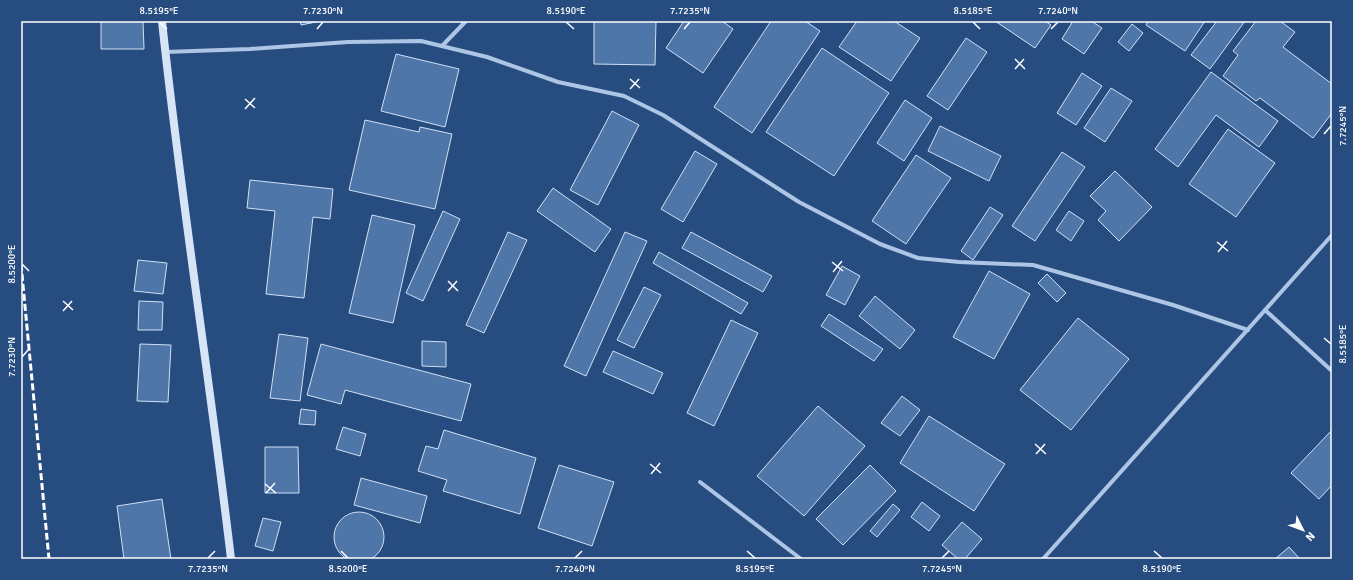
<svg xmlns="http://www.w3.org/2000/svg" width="1353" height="580" font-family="Signika,sans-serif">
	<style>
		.building { fill: #4f76a8; stroke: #d1e0f5 }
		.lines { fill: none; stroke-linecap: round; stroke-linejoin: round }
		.street { stroke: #aec6e6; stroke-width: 4 }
		.secondary { stroke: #d7e4f5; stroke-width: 8 }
		.rail { stroke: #fff; stroke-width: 3; stroke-dasharray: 7 3; stroke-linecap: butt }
		.ticks { fill: none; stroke: #fff; stroke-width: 1.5 }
		.neatline { fill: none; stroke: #fff; stroke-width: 1.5 }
		.ticks-label { font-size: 10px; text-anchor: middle; fill: #fff }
	</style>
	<rect width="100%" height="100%" fill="#274c7f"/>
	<g class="building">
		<polygon points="101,21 143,21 144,49 101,49"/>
		<polygon points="300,21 321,21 301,25"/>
		<polygon points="594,21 656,21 655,65 594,64"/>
		<polygon points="684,21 722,21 733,29 703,73 666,48"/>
		<polygon points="771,21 805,21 820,31 752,133 714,107"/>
		<polygon points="857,21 894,21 920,38 891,81 839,47"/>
		<polygon points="995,21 1045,21 1051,25 1035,48"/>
		<polygon points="1073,21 1091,21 1102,28 1084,54 1062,39"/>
		<polygon points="1148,21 1205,21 1185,51 1146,25"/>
		<polygon points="1217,21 1245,21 1210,69 1191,55"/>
		<polygon points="1256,21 1280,21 1295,32 1283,47 1332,84 1332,113 1313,138 1260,98 1256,101 1223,76 1238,55 1233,51"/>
		<polygon points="1132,24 1143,33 1129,51 1118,42"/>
		<polygon points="966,38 987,52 948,110 927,96"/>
		<polygon points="822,48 889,93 834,176 766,132"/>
		<polygon points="396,54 459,69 445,127 381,111"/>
		<polygon points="1211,72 1278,121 1259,147 1216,115 1178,167 1155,149"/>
		<polygon points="1082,73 1102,86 1076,125 1057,113"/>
		<polygon points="1111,88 1132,101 1105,142 1084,128"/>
		<polygon points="905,100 932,118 904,161 877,143"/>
		<polygon points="612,111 639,125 598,205 570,190"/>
		<polygon points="365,120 419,132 420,127 452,134 435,209 349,190"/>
		<polygon points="940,126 1001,156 989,181 928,151"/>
		<polygon points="1228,129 1275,163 1236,217 1189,184"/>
		<polygon points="695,151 717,164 683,222 661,209"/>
		<polygon points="1062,152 1085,167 1035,241 1012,226"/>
		<polygon points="916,155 951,178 906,244 872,221"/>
		<polygon points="1115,171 1152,207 1119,241 1098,220 1106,211 1090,196"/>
		<polygon points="250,180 333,189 330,219 313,217 304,298 266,294 275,211 247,208"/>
		<polygon points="553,188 611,229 595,252 537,211"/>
		<polygon points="990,207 1003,215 973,260 961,251"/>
		<polygon points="443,211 460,219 423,301 406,293"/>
		<polygon points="1069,211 1084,221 1071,241 1056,230"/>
		<polygon points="372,215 415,225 393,323 349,313"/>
		<polygon points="508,232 527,240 484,333 466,325"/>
		<polygon points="625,232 647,241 586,376 564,366"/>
		<polygon points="691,232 772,276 763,292 682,248"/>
		<polygon points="659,252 748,303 741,314 653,263"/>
		<polygon points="138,260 167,263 163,294 134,291"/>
		<polygon points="842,266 860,276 845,305 826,295"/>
		<polygon points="989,271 1030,294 994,359 953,337"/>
		<polygon points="1047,274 1066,293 1057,302 1038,283"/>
		<polygon points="644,287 661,295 634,348 617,340"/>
		<polygon points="875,296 915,330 900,349 859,316"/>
		<polygon points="139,301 163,302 162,330 138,330"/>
		<polygon points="829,314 883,349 874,361 821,326"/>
		<polygon points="1078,318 1129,359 1071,430 1020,390"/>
		<polygon points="731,320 758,333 714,426 687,413"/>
		<polygon points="279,334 308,338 300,401 270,398"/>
		<polygon points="422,341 446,342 446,367 422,366"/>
		<polygon points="140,344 171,345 168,402 137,401"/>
		<polygon points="321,344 471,384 461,421 345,390 341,404 307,395"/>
		<polygon points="613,351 663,373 653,394 603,372"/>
		<polygon points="902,396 920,410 900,436 881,423"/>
		<polygon points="818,406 865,446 804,516 757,476"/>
		<polygon points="301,409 316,411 315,425 299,424"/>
		<polygon points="929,416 1005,464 974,511 900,463"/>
		<polygon points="343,427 366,434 360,456 336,449"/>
		<polygon points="444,430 536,458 520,514 443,491 447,480 418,471 426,446 438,449"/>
		<polygon points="1332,430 1332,485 1319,499 1291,473"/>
		<polygon points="265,447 298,447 299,493 265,493"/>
		<polygon points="559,465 614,482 592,546 538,528"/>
		<polygon points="870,465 896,491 843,545 816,519"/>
		<polygon points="361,478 427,496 420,523 354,505"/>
		<polygon points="162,499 171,559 124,559 117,506"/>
		<polygon points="922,502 940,516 929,531 911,517"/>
		<polygon points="893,504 900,510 877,537 870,531"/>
		<circle cx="359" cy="537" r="25"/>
		<polygon points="263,518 281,522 273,551 255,546"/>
		<polygon points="962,522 982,539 965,559 958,559 942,545"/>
		<polygon points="1289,547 1300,559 1275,559"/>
	</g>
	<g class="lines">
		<g class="street">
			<polyline points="442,46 466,21"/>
			<polyline points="165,52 250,49 348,42 421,41 487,57 558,82 624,96 663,115 799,202 880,244 918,258 959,262 1033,265 1173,305 1248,330"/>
			<polyline points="1265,310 1332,371"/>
			<polyline points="700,482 801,559"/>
			<polyline points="1043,559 1332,235"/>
		</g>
		<path class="secondary" d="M162,21C181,201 210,379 231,559"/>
		<polyline class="rail" points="21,264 49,559"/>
	</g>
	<path class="ticks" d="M159,22L167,29M566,22L574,29M973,22L980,29M317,29L323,22M684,29L690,22M1051,29L1058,22M1015,59L1025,69M1015,69L1024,59M630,79L640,88M630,89L639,79M245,99L255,108M245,109L255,98M1324,134L1331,126M1217,242L1228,251M1218,252L1227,241M832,262L843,271M22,264L29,271M833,272L842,261M448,281L458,291M448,291L457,281M63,301L73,310M63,311L72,301M1324,338L1331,344M22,357L29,349M1035,444L1046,454M1036,454L1045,444M650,464L661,473M651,474L660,463M265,484L276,493M266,493L275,483M341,551L348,558M747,551L755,558M1154,551L1162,558M208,558L215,551M575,558L582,551M942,558L949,551"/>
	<rect width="1353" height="580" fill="none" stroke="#274c7f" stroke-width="44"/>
	<g transform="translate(1303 530) rotate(132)" stroke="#274c7f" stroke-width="3" paint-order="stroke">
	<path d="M0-3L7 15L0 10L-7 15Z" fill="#ffffff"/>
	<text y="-6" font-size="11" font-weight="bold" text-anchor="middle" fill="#ffffff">N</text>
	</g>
	<rect x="22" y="22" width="1309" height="536" class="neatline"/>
	<g class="ticks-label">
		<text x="159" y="14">8.5195°E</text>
		<text x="323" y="14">7.7230°N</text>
		<text x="566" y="14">8.5190°E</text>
		<text x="690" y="14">7.7235°N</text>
		<text x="973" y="14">8.5185°E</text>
		<text x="1058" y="14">7.7240°N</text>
		<text transform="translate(1342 126) rotate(-90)" y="4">7.7245°N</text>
		<text transform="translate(11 264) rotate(-90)" y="4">8.5200°E</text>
		<text transform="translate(1342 344) rotate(-90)" y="4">8.5185°E</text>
		<text transform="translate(11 357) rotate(-90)" y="4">7.7230°N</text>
		<text x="208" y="572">7.7235°N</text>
		<text x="348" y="572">8.5200°E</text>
		<text x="575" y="572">7.7240°N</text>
		<text x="755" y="572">8.5195°E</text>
		<text x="942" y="572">7.7245°N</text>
		<text x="1162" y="572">8.5190°E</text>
	</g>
</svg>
